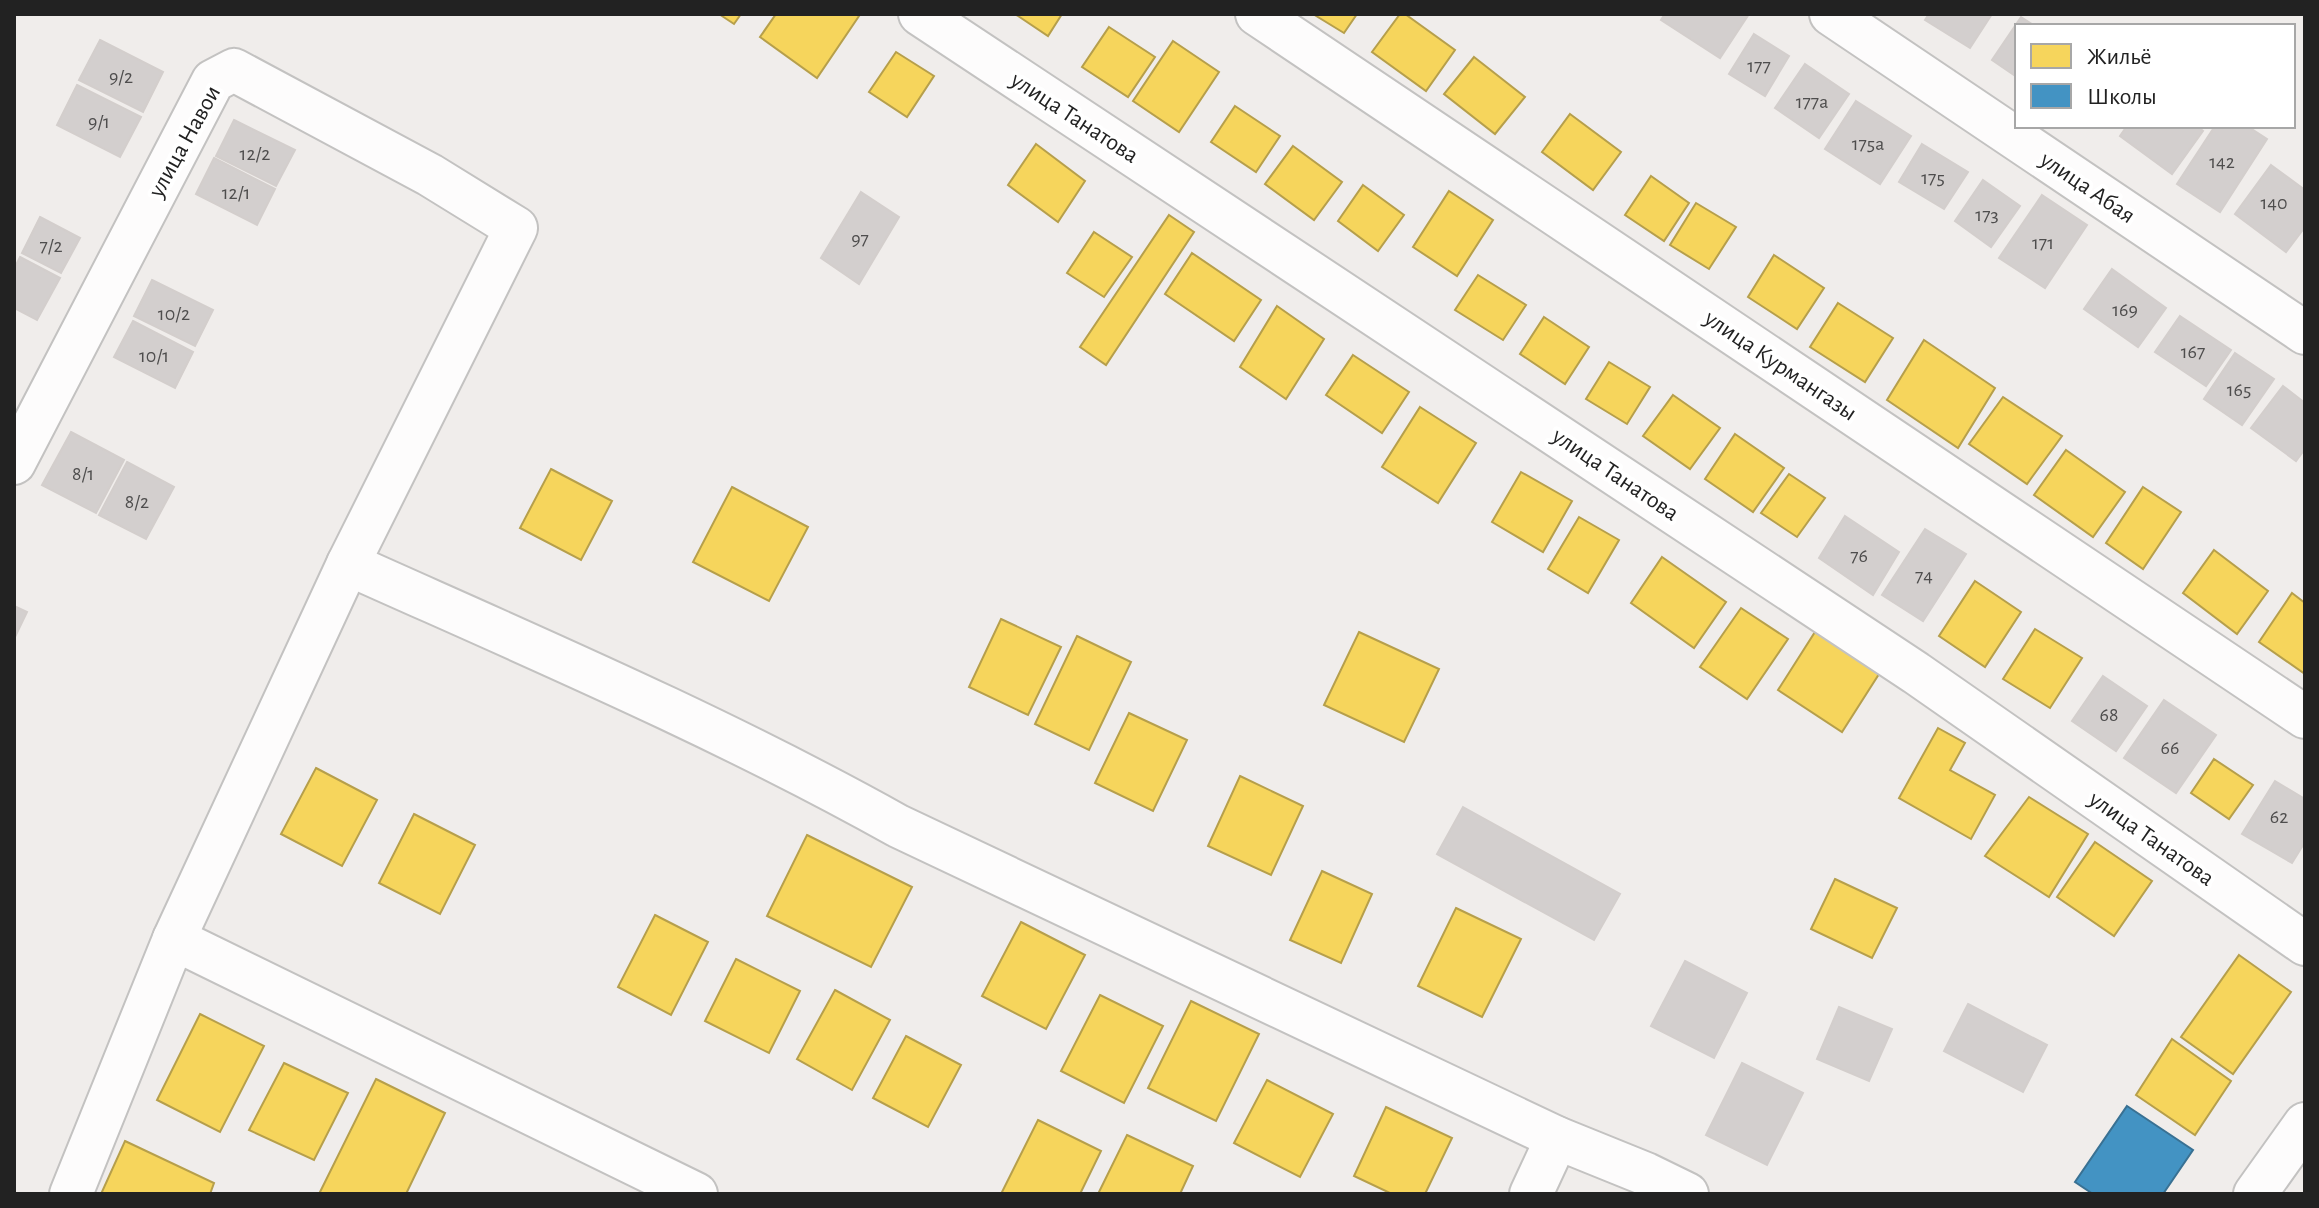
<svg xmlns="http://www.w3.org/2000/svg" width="2319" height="1208" font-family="'Alegreya Sans',sans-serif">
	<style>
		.homes { fill: #f6d55c; stroke: #b69f4b; stroke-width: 2 }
		.schools { fill: #4393c3; stroke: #397193; stroke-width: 2 }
		.building { fill: #d3cfce; stroke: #d3cecc; stroke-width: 2 }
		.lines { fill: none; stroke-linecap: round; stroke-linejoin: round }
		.minor-casing { stroke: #c3c2c1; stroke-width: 46 }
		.minor { stroke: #fdfcfc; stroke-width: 42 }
		.labels { text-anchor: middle; stroke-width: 8; stroke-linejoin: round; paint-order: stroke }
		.number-label { font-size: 20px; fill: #4e4d4d }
		.street-label { font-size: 24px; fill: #222; stroke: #fff }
	</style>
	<rect width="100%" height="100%" fill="#f0edeb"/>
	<g class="homes">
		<polygon points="719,14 741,14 734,24"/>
		<polygon points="776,14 856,14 859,16 817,78 760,37"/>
		<polygon points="1015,14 1062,14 1048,36"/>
		<polygon points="1313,14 1357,14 1344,33"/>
		<polygon points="1400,14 1405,14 1455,50 1426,91 1372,52"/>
		<polygon points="1109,27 1155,57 1128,97 1082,67"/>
		<polygon points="1173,41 1219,72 1179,132 1133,101"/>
		<polygon points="896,52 934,76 907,117 869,92"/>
		<polygon points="1474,57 1525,97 1495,134 1444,94"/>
		<polygon points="1235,106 1280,136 1256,172 1211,142"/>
		<polygon points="1570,114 1621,152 1593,190 1542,152"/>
		<polygon points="1036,144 1085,181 1058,222 1008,185"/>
		<polygon points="1293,146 1342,182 1314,220 1265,184"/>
		<polygon points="1651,176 1689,203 1664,241 1625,215"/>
		<polygon points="1363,185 1404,215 1378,251 1338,221"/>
		<polygon points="1449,191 1493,220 1457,276 1413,247"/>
		<polygon points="1696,203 1736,227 1709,269 1670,245"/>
		<polygon points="1169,215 1194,232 1106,365 1080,347"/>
		<polygon points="1094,232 1132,257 1104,297 1067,273"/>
		<polygon points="1192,253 1261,300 1234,341 1165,294"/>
		<polygon points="1774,255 1824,288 1797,329 1748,297"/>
		<polygon points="1478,275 1526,305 1503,340 1455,310"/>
		<polygon points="1838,303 1893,338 1865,382 1810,347"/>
		<polygon points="1277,306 1324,339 1286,399 1240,367"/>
		<polygon points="1544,317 1589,347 1565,384 1520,354"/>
		<polygon points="1924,340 1995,388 1958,448 1887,400"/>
		<polygon points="1353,355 1409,392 1382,433 1326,395"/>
		<polygon points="1609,362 1650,387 1627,424 1586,399"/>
		<polygon points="1673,395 1720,428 1690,469 1643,436"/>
		<polygon points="2003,397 2062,436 2027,484 1969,444"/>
		<polygon points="1420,407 1476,443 1438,503 1382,467"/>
		<polygon points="1735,434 1784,468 1753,512 1705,479"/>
		<polygon points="2066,450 2125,492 2093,537 2034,495"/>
		<polygon points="551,469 612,501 581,560 520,528"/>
		<polygon points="1521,472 1572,501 1543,552 1492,522"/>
		<polygon points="1789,474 1825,498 1797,537 1761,513"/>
		<polygon points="732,487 808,527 769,601 693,562"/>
		<polygon points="2143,487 2181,512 2143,569 2106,543"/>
		<polygon points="1579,517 1619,540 1588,593 1548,569"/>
		<polygon points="2214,550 2268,591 2237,634 2183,593"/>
		<polygon points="1662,557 1726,602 1694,648 1631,603"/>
		<polygon points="1975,581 2021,612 1985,667 1939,636"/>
		<polygon points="2292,593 2305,603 2305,674 2259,642"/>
		<polygon points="1741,608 1788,639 1747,699 1700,667"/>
		<polygon points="1001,619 1061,647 1028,715 969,687"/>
		<polygon points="2035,629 2082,658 2050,708 2003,679"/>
		<polygon points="1359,632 1439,669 1404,742 1324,705"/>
		<polygon points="1815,632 1879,674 1842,732 1778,690"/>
		<polygon points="1077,636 1131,662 1089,750 1035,724"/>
		<polygon points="1129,713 1187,740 1153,811 1095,783"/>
		<polygon points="1938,728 1965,743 1950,770 1995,795 1971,839 1899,798"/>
		<polygon points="2214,759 2253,785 2229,819 2191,793"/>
		<polygon points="316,768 377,800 342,866 281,834"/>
		<polygon points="1240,776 1303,806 1271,875 1208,846"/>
		<polygon points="2029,797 2088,834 2049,897 1985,856"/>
		<polygon points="414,814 475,845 440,914 379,883"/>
		<polygon points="807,835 912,887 871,967 767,916"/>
		<polygon points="2095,842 2152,881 2114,936 2057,897"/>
		<polygon points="1322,871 1372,894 1341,963 1290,940"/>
		<polygon points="1835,879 1897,908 1872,958 1811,929"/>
		<polygon points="1456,908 1521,939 1482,1017 1418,986"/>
		<polygon points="655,915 708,942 671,1015 618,987"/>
		<polygon points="1021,922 1085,955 1046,1029 982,996"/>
		<polygon points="2239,955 2291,992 2233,1074 2181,1037"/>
		<polygon points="736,959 800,991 769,1053 705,1021"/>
		<polygon points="835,990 890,1020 852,1090 797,1059"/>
		<polygon points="1100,995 1163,1026 1124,1103 1061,1071"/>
		<polygon points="1191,1001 1259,1034 1216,1121 1148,1088"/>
		<polygon points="200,1014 264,1046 220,1132 157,1100"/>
		<polygon points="906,1036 961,1065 928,1127 873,1098"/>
		<polygon points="2172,1039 2231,1081 2195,1135 2136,1095"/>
		<polygon points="284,1063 348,1093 314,1160 249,1130"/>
		<polygon points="376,1079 445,1113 406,1194 319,1194"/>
		<polygon points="1267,1080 1333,1114 1300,1177 1234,1143"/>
		<polygon points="1386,1107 1452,1138 1425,1194 1392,1194 1354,1176"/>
		<polygon points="1038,1120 1101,1151 1080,1194 1001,1194"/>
		<polygon points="1127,1135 1193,1166 1180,1194 1098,1194"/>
		<polygon points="125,1141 214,1183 210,1194 101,1194"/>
	</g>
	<polygon class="schools" points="2127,1106 2193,1150 2163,1194 2093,1194 2075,1182"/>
	<g class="building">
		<polygon points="1665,14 1749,14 1720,58 1661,20"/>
		<polygon points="1929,14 1992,14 1970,48 1925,20"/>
		<polygon points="2021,17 2035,26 2017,26 2017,77 1992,60"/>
		<polygon points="1754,34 1789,56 1765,96 1729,74"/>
		<polygon points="100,40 163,72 143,112 79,80"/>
		<polygon points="1805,64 1849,94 1819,138 1775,108"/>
		<polygon points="77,85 141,117 120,157 57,125"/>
		<polygon points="1856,101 1911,136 1880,184 1825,149"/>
		<polygon points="234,120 295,150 276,186 216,156"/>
		<polygon points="2127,126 2197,126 2203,131 2172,174 2120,136"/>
		<polygon points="2215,126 2247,126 2267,139 2220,212 2177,184"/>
		<polygon points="1922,144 1968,172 1944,209 1899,182"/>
		<polygon points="214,158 275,189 257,225 196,194"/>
		<polygon points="2271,165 2305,190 2305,227 2286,252 2235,214"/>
		<polygon points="1983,180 2020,206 1991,247 1955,221"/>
		<polygon points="861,192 899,217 859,284 821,258"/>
		<polygon points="2042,195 2087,225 2045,288 1999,258"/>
		<polygon points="40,217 80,238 61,273 22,253"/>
		<polygon points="20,257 60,278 37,320 14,308 14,269"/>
		<polygon points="2112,269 2166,308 2138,347 2084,309"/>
		<polygon points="152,280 213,310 195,346 134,316"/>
		<polygon points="2180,316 2231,350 2206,386 2155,352"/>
		<polygon points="133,321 193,352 175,388 114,357"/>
		<polygon points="2235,353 2274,379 2242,425 2204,399"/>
		<polygon points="2283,386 2305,403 2305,449 2296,461 2251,428"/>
		<polygon points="71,432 124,460 96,513 42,485"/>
		<polygon points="127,462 174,487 146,539 99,515"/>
		<polygon points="1845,516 1899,552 1873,595 1819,558"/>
		<polygon points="1925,529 1966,554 1923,621 1882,595"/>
		<polygon points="14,606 27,612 14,639"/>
		<polygon points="2103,676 2147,706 2116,751 2072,721"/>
		<polygon points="2164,700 2216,735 2176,793 2124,758"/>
		<polygon points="2275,781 2305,799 2305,842 2292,863 2242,834"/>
		<polygon points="1463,807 1620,894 1594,940 1437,854"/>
		<polygon points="1685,961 1747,993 1714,1058 1651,1026"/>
		<polygon points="1968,1004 2047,1045 2023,1092 1944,1051"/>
		<polygon points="1839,1007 1892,1029 1869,1081 1817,1059"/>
		<polygon points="1742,1063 1803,1093 1767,1165 1706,1135"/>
	</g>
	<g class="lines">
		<g class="minor-casing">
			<g id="minor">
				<polyline points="920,14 1916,673 2305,944"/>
				<polyline points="1257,14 2305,717"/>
				<polyline points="1831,14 2305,333"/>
				<polyline points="14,463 213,81 234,70 430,175 516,228 348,564 174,939 71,1194"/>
				<path d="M348,564C533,647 721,727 898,826L1557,1138L1646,1174L1687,1194"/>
				<polyline points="174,939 696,1194"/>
				<polyline points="1531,1194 1557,1138"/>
				<polyline points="2255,1194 2305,1124"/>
			</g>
		</g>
		<use href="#minor" class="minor"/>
	</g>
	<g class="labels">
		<g class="number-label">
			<text x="1759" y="72">177</text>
			<text x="121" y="83">9/2</text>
			<text x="1812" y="108">177а</text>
			<text x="99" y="128">9/1</text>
			<text x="1868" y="150">175а</text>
			<text x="255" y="160">12/2</text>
			<text x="2222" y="168">142</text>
			<text x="1933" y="184">175</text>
			<text x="236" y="199">12/1</text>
			<text x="2274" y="209">140</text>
			<text x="1987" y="221">173</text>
			<text x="860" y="245">97</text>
			<text x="2043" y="249">171</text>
			<text x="51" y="252">7/2</text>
			<text x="2125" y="316">169</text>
			<text x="174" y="320">10/2</text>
			<text x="2193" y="358">167</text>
			<text x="154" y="362">10/1</text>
			<text x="2239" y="396">165</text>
			<text x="83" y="480">8/1</text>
			<text x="137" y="508">8/2</text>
			<text x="1859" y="562">76</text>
			<text x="1924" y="582">74</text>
			<text x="2109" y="721">68</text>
			<text x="2170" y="754">66</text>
			<text x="2279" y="823">62</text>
		</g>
		<g class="street-label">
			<text transform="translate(1075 117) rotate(33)" y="8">улица Танатова</text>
			<text transform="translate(184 141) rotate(-61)" y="8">улица Навои</text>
			<text transform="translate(2088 187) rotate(34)" y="8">улица Абая</text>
			<text transform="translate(1781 365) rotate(34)" y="8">улица Курмангазы</text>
			<text transform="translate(1616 474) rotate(34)" y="8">улица Танатова</text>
			<text transform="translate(2152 838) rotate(35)" y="8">улица Танатова</text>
		</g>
	</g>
	<rect width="2319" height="1208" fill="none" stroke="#222222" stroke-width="32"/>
	<rect x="2015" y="24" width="280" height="104" fill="#ffffff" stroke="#a7a7a7" stroke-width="2"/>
	<rect x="2031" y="44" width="40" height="24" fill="#f6d55c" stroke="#a7a7a7" stroke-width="2"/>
	<text x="2087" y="64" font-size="24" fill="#222222">Жильё</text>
	<rect x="2031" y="84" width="40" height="24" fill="#4393c3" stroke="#a7a7a7" stroke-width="2"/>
	<text x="2087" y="104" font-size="24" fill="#222222">Школы</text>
</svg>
